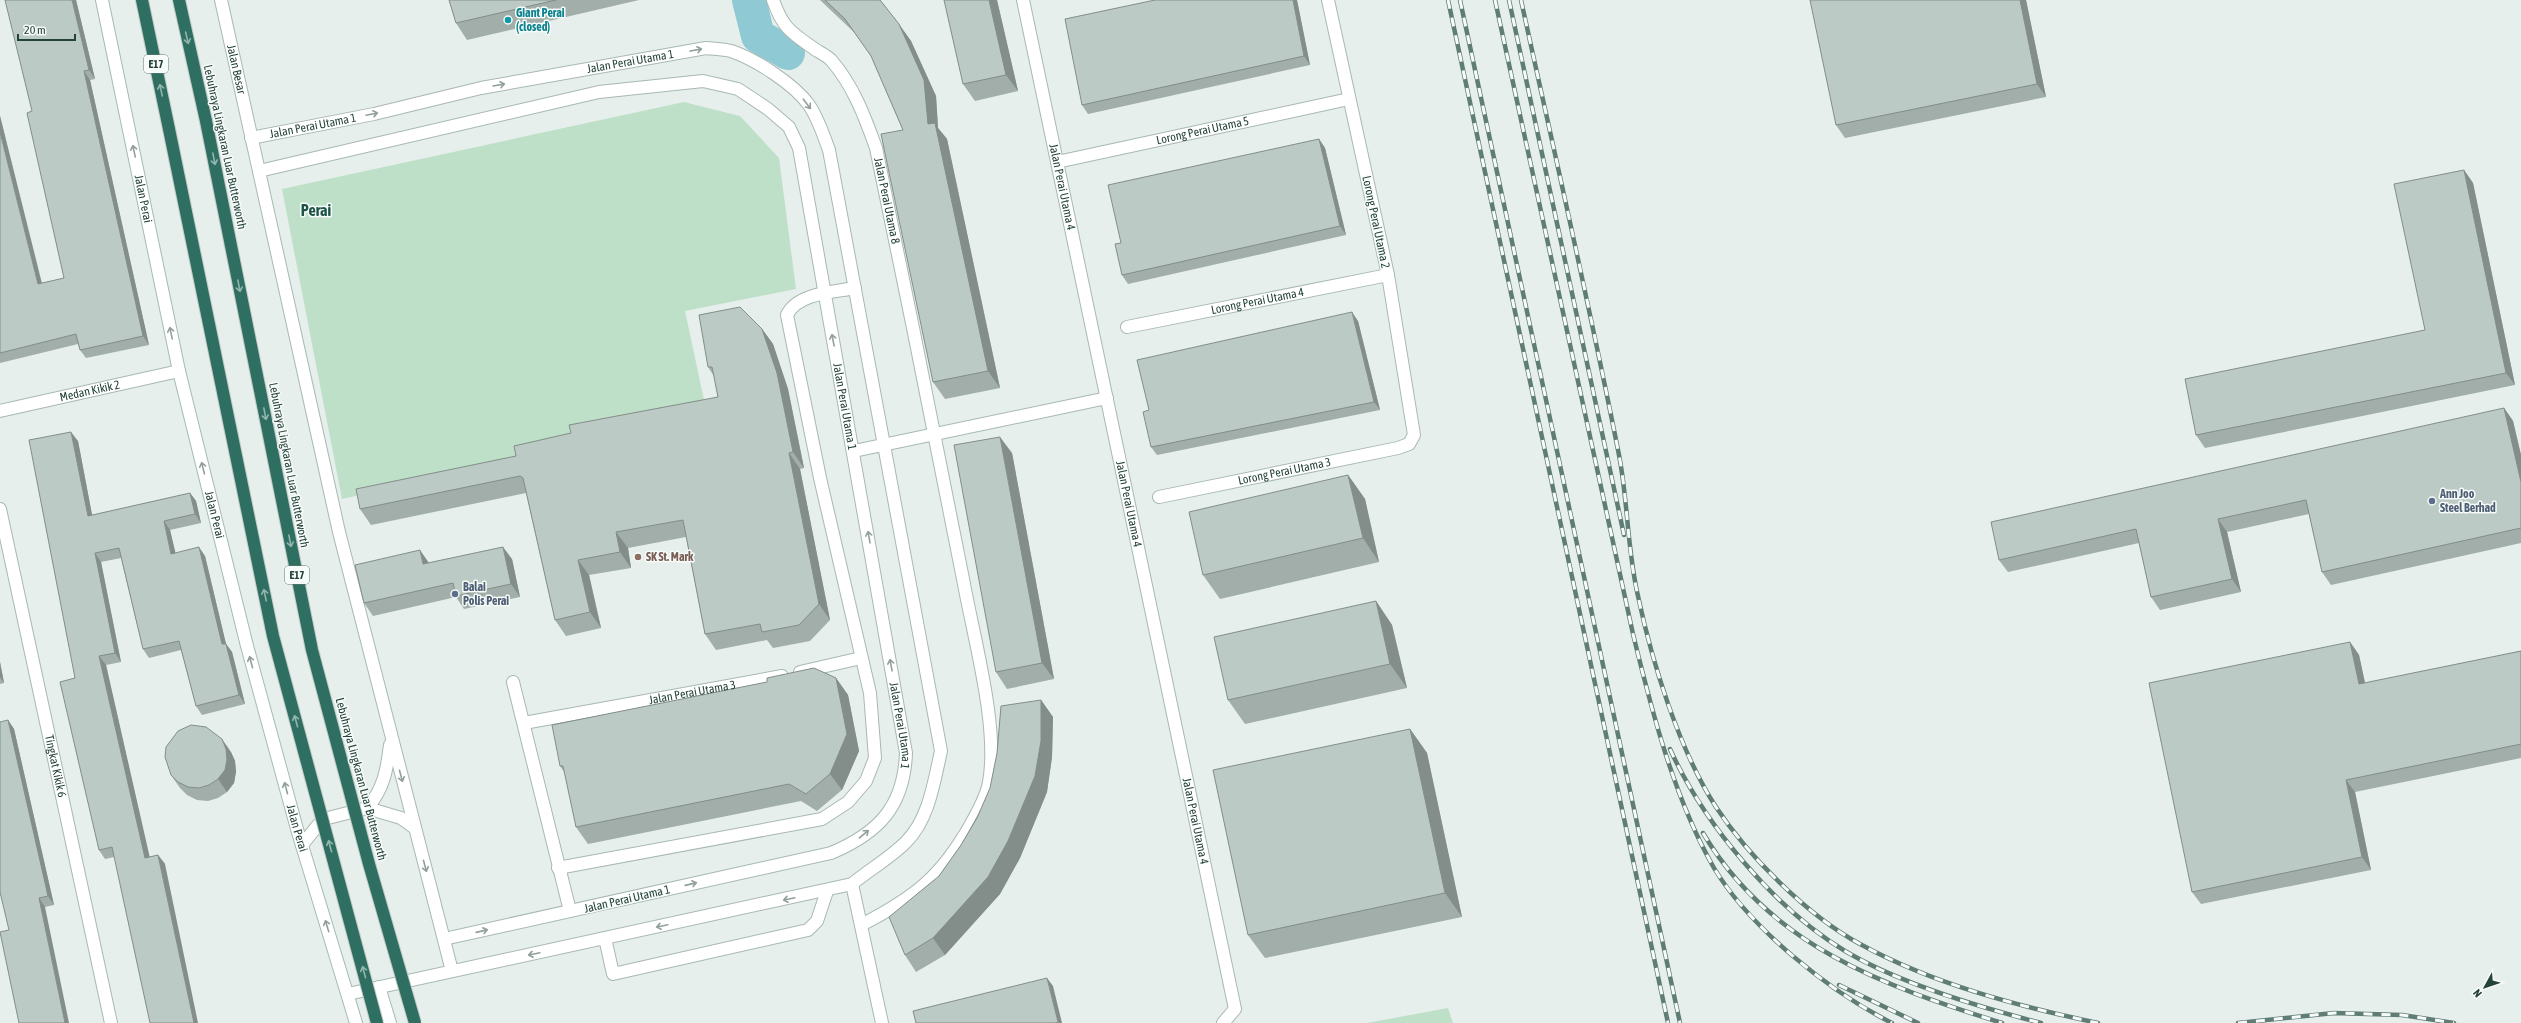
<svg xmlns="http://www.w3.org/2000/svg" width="2521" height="1023" font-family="'Asap Condensed',sans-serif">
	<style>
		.green { fill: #bfe0c8 }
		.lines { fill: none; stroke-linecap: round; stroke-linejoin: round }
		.river { stroke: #8ec9d4; stroke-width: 34 }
		.street-casing { stroke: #a8b8b2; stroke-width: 14 }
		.secondary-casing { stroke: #a4bbb3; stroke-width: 14 }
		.highway-casing { stroke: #c2cac8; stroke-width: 14 }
		.street { stroke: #fff; stroke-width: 12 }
		.secondary { stroke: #fff; stroke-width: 12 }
		.highway { stroke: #2f6f62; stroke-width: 12 }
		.rail-casing { stroke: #5f7d75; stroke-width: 4.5 }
		.rail { stroke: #f7fbf9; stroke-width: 3; stroke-dasharray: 9; stroke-linecap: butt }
		.highway-bridge-casing { stroke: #c2cac8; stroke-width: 14; stroke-linecap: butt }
		.highway-bridge { stroke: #2f6f62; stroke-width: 12 }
		.wall { fill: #a1aea9 }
		.shaded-wall { fill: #838d89 }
		.building { fill: #bbcac4; stroke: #838d89 }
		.oneway { stroke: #93b5ae }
		.oneway2 { stroke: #92a09c }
		.culture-dot { fill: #0f9aa8; stroke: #f7fbf9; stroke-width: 1.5 }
		.service-dot { fill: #5c6f8a; stroke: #f7fbf9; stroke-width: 1.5 }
		.education-dot { fill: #8d6e63; stroke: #f7fbf9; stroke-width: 1.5 }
		.labels { text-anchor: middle; stroke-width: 3; stroke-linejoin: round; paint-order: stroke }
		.shield { fill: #f7fbf9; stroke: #637a73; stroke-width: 1 }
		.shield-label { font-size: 11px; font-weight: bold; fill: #24423a }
		.culture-label { font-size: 12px; font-weight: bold; fill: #0d838f; stroke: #f7fbf9; text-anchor: start }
		.street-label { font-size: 12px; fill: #24423a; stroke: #f7fbf9 }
		.service-label { font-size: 12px; font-weight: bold; fill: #4e5e75; stroke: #f7fbf9; text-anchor: start }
		.education-label { font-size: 12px; font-weight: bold; fill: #785e54; stroke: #f7fbf9; text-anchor: start }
		.district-label { font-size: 16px; font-weight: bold; fill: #1f5548; stroke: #f7fbf9 }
	</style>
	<rect width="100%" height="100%" fill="#e6efeb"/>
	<g class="green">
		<polygon points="684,102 740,116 779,158 796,289 685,311 707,414 516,461 342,499 282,189"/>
		<polygon points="1448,1008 1453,1023 1367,1023"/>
	</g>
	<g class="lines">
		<polyline class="river" points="749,0 758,36 788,53"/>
		<g class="street-casing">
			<g id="street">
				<path id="s1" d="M221,0L339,532L452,971"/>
				<path id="s2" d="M773,0C783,29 792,33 816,50C821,53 827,56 831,60C853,85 865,117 876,148C906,293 936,439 964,584C974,639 999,728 989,782C987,796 978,811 971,824C941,877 914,898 861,925"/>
				<path id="s3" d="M1023,0L1235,1009L1223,1023"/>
				<path id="s4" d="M251,138L374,114L481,88L706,48C714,49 723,49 731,51C755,59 794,84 809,105C818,118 823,134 829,150L941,751C934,782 929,819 906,842C890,858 869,870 852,884L348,994"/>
				<path id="s5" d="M1057,162L1349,99"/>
				<path id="s6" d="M259,171L599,92L703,81L738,89L768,109L789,127L799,148L906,753C904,806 879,833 831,853L444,939"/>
				<path id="s7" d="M1127,327L1388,275"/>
				<path id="s8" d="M0,411L179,371"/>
				<polyline points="854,451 1107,398"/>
				<path id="s9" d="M1159,497L1398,448L1409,444L1414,435L1388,275L1328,0"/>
				<path id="s10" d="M0,509L111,1023"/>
				<polyline points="800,672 861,658"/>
				<polyline points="513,682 570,911"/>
				<path id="s11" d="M524,723L782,676"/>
				<path d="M367,808C384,789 387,769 390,745"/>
				<polyline points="302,845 318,825 328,818 367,808 401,818 415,828"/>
				<path d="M558,868L822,819L848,802L866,781L875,758L870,693L820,478L787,315C797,293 834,292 855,288"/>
				<polyline points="852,884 882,1023"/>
				<polyline points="605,938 613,974 808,930 817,921 827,891"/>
			</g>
		</g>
		<g class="secondary-casing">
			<g id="secondary">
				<path id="s12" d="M102,0L179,371L247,646L297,829L356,1023"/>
				<polyline points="379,987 390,1023"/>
			</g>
		</g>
		<g class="highway-casing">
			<g id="highway">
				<polyline points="142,0 169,129"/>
				<polyline points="179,0 206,121"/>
			</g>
		</g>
		<use href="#street" class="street"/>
		<use href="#secondary" class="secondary"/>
		<use href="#highway" class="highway"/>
		<g class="rail-casing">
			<g id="rail">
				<polyline points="1448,0 1668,1023"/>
				<polyline points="1460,0 1680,1023"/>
				<path d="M1495,0L1633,634C1652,712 1674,798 1714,868C1750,928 1830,992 1892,1023"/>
				<polyline points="1509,0 1624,535"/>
				<path d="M1521,0C1554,151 1589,303 1619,455C1628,501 1627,549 1638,596C1652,662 1679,750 1716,807C1748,856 1808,916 1860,944C1933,984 2017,1006 2098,1023"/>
				<path d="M1670,749C1704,824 1774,908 1845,951C1900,984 1979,1007 2041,1023"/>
				<path d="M1703,833C1770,946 1884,986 2002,1023"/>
				<polyline points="1839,985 1918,1023"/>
				<polyline points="2238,1023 2334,1013 2402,1015 2454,1023"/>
			</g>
		</g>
		<use href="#rail" class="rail"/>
		<g class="highway-bridge-casing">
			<g id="highway-bridge">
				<polyline points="206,121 312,650 369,864 415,1023"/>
				<polyline points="169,129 273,636 377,1023"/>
			</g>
		</g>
		<use href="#highway-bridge" class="highway-bridge"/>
	</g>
	<g class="wall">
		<polygon points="76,0 95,79 90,80 149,345 86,358 80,350 78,344 0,363 0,116 42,283 64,278 32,111"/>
		<polygon points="449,0 639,0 467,40 456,23"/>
		<polygon points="820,0 880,0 911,41 936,96 938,128 947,139 1000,388 945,399 933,382 903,130 871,56 857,35"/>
		<polygon points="997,0 1018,91 975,101 963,84"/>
		<polygon points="1297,0 1310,65 1088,114 1082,105"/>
		<polygon points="2026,0 2046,97 1845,138 1836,125"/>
		<polygon points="1319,139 1325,148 1346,235 1128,284 1122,275 1121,243"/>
		<polygon points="2464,170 2473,183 2515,385 2205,448 2196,435 2425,330"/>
		<polygon points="1358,321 1380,410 1157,455 1151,447 1149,410"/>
		<polygon points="762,329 773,344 788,389 804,468 800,469 830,620 810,641 773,648 767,640 716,650 705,634 686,537 628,548 631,568 589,575 601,628 566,636 555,620 526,493 371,525 360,509 516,456 571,433 718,397 714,376 708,367"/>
		<polygon points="2504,408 2513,421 2521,455 2521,543 2331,585 2322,572 2309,514 2227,532 2241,592 2160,610 2151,597 2139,543 2008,572 1999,560"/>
		<polygon points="78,441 92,515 190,493 196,501 201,523 170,530 175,553 205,556 226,644 232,652 245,704 202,715 196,706 181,650 149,658 143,649 121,558 101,562 121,662 106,665 149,857 158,855 165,864 114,857 105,859 99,850 75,678"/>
		<polygon points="1012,453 1054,679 1007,689 996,672"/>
		<polygon points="1348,475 1365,499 1379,562 1220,599 1203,575"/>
		<polygon points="512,559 520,597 464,609 456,597 373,616 364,603 429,563"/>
		<polygon points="1376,601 1392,625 1407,688 1245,724 1228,700"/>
		<polygon points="2350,642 2359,655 2365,683 2521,651 2521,758 2355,792 2371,870 2201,904 2192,892"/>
		<polygon points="0,662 4,683 0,684"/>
		<polygon points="836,678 848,695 859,751 842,790 817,811 801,801 588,844 576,827 565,773 560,766"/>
		<polygon points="1041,700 1053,717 1052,757 1047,792 1020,858 1000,894 945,955 916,972 905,955 939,876 961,845"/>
		<polygon points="8,720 14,729 54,905 45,907 9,930"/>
		<polygon points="1410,729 1427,753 1462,917 1265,958 1248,935"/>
		<polygon points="231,752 235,761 236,772 234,783 227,792 218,798 208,801 197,800 187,795 180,788 171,775"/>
	</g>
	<g class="shaded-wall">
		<polygon points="72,0 76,0 95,79 89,70"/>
		<polygon points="989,0 997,0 1018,91 1006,75"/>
		<polygon points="1293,0 1297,0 1310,65 1304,56"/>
		<polygon points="2020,0 2026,0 2046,97 2037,84"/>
		<polygon points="899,24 911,41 936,96 938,128 947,139 1000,388 988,371 928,124"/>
		<polygon points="84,71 90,80 149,345 143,336"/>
		<polygon points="0,116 44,293 38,284 0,132"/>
		<polygon points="1319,139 1325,148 1346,235 1340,226"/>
		<polygon points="2464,170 2473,183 2515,385 2506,373"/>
		<polygon points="1352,312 1358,321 1380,410 1374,402"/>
		<polygon points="762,329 773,344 788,389 804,468 793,452"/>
		<polygon points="2504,408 2513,421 2521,455 2521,482"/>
		<polygon points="71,432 78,441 94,525 88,516"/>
		<polygon points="1000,437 1012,453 1054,679 1042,663"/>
		<polygon points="789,453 800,469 830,620 819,604"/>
		<polygon points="1348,475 1365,499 1379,562 1363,538"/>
		<polygon points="190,493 196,501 201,523 195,514"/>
		<polygon points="2218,519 2227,532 2241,592 2232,579"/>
		<polygon points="164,521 170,530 178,563 171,554"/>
		<polygon points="616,532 628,548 631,568 620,552"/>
		<polygon points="199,547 205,556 226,644 232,652 245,704 239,695 222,644"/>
		<polygon points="503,547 512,559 520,597 511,584"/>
		<polygon points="420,550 429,563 423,564"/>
		<polygon points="95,553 101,562 121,662 115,653"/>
		<polygon points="578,560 589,575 601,628 590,612"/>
		<polygon points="1376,601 1392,625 1407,688 1390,664"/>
		<polygon points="2350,642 2359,655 2368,697 2359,684"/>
		<polygon points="99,656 106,665 152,867 145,858"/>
		<polygon points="0,662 4,683 0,677"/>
		<polygon points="836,678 848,695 859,751 842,790 830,774"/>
		<polygon points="1041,700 1053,717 1052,757 1047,792 1020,858 1000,894 945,955 933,938"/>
		<polygon points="8,720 14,729 54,905 48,896"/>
		<polygon points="1410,729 1427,753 1462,917 1445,893"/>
		<polygon points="222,739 231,752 235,761 236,772 234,783 227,792 218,779"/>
		<polygon points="2346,780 2355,792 2371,870 2362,857"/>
		<polygon points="158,855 165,864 198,1023 194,1023"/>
		<polygon points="39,898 45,907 69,1023 65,1023"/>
		<polygon points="1047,978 1053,986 1062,1023 1058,1023 1058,1022"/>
	</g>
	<g class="building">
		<polygon points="5,0 72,0 89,70 84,71 143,336 80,350 76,334 0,353 0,132 38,284 64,278 27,113 32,111"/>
		<polygon points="449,0 556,0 456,23"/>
		<polygon points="825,0 880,0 899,24 924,80 928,124 935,123 988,371 933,382 881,134 903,130 871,56 845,19"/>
		<polygon points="944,0 989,0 1006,75 963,84"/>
		<polygon points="1155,0 1293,0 1304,56 1082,105 1065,19"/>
		<polygon points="1810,0 2020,0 2037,84 1836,125"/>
		<polygon points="1319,139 1340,226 1122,275 1115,244 1121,243 1108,185"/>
		<polygon points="2464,170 2506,373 2196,435 2185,379 2425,330 2394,184"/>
		<polygon points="740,307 762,329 777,373 793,452 789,453 819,604 799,625 762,632 760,624 705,634 683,520 616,532 620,552 578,560 590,612 555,620 523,478 520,476 360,509 356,489 516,456 514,446 571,433 569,425 718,397 712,367 708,367 699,315"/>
		<polygon points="1352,312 1374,402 1151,447 1143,412 1149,410 1137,360"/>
		<polygon points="2504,408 2521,482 2521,528 2322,572 2306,500 2218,519 2232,579 2151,597 2136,529 1999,560 1991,522"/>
		<polygon points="71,432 88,516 190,493 195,514 164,521 171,554 199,547 222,644 226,644 239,695 196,706 179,641 143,649 119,548 95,553 115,653 99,656 145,858 158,855 194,1023 150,1023 112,847 99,850 60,682 75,678 29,440"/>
		<polygon points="1000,437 1042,663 996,672 954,445"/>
		<polygon points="1348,475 1363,538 1203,575 1189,512"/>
		<polygon points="503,547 511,584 456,596 453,583 364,603 355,565 420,550 423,564"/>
		<polygon points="1376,601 1390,664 1228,700 1214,637"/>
		<polygon points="2350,642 2359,684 2521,651 2521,744 2346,780 2362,857 2192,892 2149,683"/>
		<polygon points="814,668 836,678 847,734 830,774 806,794 789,784 576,827 563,766 560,766 552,725 767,682 767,678"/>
		<polygon points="1041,700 1041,741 1035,776 1008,841 988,877 933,938 905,955 889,917 939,876 961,845 977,818 990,788 997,753 1001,706"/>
		<polygon points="8,720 48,896 39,898 65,1023 19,1023 0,932 9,930 0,892 0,722"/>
		<polygon points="191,725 206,727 222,739 226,749 227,760 225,770 218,779 209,785 199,788 188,787 178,782 171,775 165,757 166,747 178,731"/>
		<polygon points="1410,729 1445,893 1248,935 1213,770"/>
		<polygon points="1047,978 1058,1022 1055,1023 916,1023 913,1011"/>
	</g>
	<defs><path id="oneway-shaft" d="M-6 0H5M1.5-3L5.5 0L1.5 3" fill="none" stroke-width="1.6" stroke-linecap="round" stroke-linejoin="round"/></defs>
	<g class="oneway">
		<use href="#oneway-shaft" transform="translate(187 38) rotate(77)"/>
		<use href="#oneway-shaft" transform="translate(161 90) rotate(-102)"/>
		<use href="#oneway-shaft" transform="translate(214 159) rotate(79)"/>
		<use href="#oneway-shaft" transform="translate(239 286) rotate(79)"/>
		<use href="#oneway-shaft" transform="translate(265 414) rotate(79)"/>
		<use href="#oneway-shaft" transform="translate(290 541) rotate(79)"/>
		<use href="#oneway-shaft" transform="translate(265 595) rotate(-102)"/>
		<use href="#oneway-shaft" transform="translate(296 721) rotate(-105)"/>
		<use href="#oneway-shaft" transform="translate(330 846) rotate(-105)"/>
		<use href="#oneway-shaft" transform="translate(364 972) rotate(-105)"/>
	</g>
	<g class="oneway2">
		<use href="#oneway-shaft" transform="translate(696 50) rotate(-10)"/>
		<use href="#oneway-shaft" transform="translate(499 85) rotate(-10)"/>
		<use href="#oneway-shaft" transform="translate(807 104) rotate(53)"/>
		<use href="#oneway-shaft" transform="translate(372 114) rotate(-12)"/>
		<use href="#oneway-shaft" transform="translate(134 151) rotate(-102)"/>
		<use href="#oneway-shaft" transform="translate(171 333) rotate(-102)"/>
		<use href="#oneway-shaft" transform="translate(833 340) rotate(-101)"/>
		<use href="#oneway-shaft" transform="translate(203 468) rotate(-104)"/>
		<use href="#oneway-shaft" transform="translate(869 537) rotate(-100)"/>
		<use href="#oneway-shaft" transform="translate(251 662) rotate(-105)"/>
		<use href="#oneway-shaft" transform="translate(891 665) rotate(-100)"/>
		<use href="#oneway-shaft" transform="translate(401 776) rotate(75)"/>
		<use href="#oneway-shaft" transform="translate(286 788) rotate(-105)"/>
		<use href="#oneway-shaft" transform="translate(864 834) rotate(-40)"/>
		<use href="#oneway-shaft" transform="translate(425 866) rotate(75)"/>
		<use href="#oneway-shaft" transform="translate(691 884) rotate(-13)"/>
		<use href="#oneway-shaft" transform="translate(789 899) rotate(168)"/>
		<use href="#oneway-shaft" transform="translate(327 926) rotate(-107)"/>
		<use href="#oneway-shaft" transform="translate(662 926) rotate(168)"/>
		<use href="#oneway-shaft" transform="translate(482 931) rotate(-13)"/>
		<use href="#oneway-shaft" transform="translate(534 954) rotate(168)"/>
	</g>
	<circle class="culture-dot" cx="508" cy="20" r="4"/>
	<g class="service-dot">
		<circle cx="2432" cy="501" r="4"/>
		<circle cx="455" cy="594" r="4"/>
	</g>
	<circle class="education-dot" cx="638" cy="557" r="4"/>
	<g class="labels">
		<g class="shield">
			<rect x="144" y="55" width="24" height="18" rx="3"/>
			<rect x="285" y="566" width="24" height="18" rx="3"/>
		</g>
		<g class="shield-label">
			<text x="156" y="68">E17</text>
			<text x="297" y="579">E17</text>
		</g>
		<g class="culture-label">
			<text x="516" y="17">Giant Perai<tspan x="516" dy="14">(closed)</tspan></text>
		</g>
		<g class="street-label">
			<text dy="4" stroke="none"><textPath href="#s4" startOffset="387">Jalan Perai Utama 1</textPath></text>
			<text dy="4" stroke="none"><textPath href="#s1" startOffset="71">Jalan Besar</textPath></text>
			<text dy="4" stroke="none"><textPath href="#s4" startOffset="63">Jalan Perai Utama 1</textPath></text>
			<text dy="4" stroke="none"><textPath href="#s5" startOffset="149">Lorong Perai Utama 5</textPath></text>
			<text transform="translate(225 147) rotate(78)" y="4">Lebuhraya Lingkaran Luar Butterworth</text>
			<text dy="4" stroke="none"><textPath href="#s3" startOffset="191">Jalan Perai Utama 4</textPath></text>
			<text dy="4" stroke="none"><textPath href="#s12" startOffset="203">Jalan Perai</textPath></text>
			<text dy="4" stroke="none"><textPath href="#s2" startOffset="239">Jalan Perai Utama 8</textPath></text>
			<text transform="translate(1376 222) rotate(78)" y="4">Lorong Perai Utama 2</text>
			<text dy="4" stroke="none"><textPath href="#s7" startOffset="133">Lorong Perai Utama 4</textPath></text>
			<text dy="4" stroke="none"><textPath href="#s8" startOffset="92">Medan Kikik 2</textPath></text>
			<text dy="4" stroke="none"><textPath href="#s6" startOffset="839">Jalan Perai Utama 1</textPath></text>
			<text transform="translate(289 465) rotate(79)" y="4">Lebuhraya Lingkaran Luar Butterworth</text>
			<text dy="4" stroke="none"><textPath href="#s9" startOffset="128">Lorong Perai Utama 3</textPath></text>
			<text dy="4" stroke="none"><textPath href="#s3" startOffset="515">Jalan Perai Utama 4</textPath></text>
			<text dy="4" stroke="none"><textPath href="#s12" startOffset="527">Jalan Perai</textPath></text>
			<text dy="4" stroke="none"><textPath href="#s11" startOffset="171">Jalan Perai Utama 3</textPath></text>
			<text dy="4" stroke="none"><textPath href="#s6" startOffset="1163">Jalan Perai Utama 1</textPath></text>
			<text dy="4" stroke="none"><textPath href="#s10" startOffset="263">Tingkat Kikik 6</textPath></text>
			<text transform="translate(361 779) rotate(75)" y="4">Lebuhraya Lingkaran Luar Butterworth</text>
			<text dy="4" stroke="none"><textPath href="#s3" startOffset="839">Jalan Perai Utama 4</textPath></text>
			<text dy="4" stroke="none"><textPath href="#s12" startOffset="851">Jalan Perai</textPath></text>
			<text transform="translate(627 899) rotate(-13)" y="4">Jalan Perai Utama 1</text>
		</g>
		<g class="service-label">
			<text x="2440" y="498">Ann Joo<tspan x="2440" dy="14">Steel Berhad</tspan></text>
			<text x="463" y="591">Balai<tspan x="463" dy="14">Polis Perai</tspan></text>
		</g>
		<g class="education-label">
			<text x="646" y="561">SK St. Mark</text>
		</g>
		<g class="district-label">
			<text x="316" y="216">Perai</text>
		</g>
	</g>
	<g transform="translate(2485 987) rotate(230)" stroke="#f7fbf9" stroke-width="3" paint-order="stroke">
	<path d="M0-3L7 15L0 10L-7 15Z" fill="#24423a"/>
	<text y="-6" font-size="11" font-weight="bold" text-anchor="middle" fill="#24423a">N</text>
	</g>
	<path d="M18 34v6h57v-6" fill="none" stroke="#24423a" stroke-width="2"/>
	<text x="24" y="34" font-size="12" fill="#24423a" stroke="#f7fbf9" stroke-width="3" paint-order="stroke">20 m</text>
</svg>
